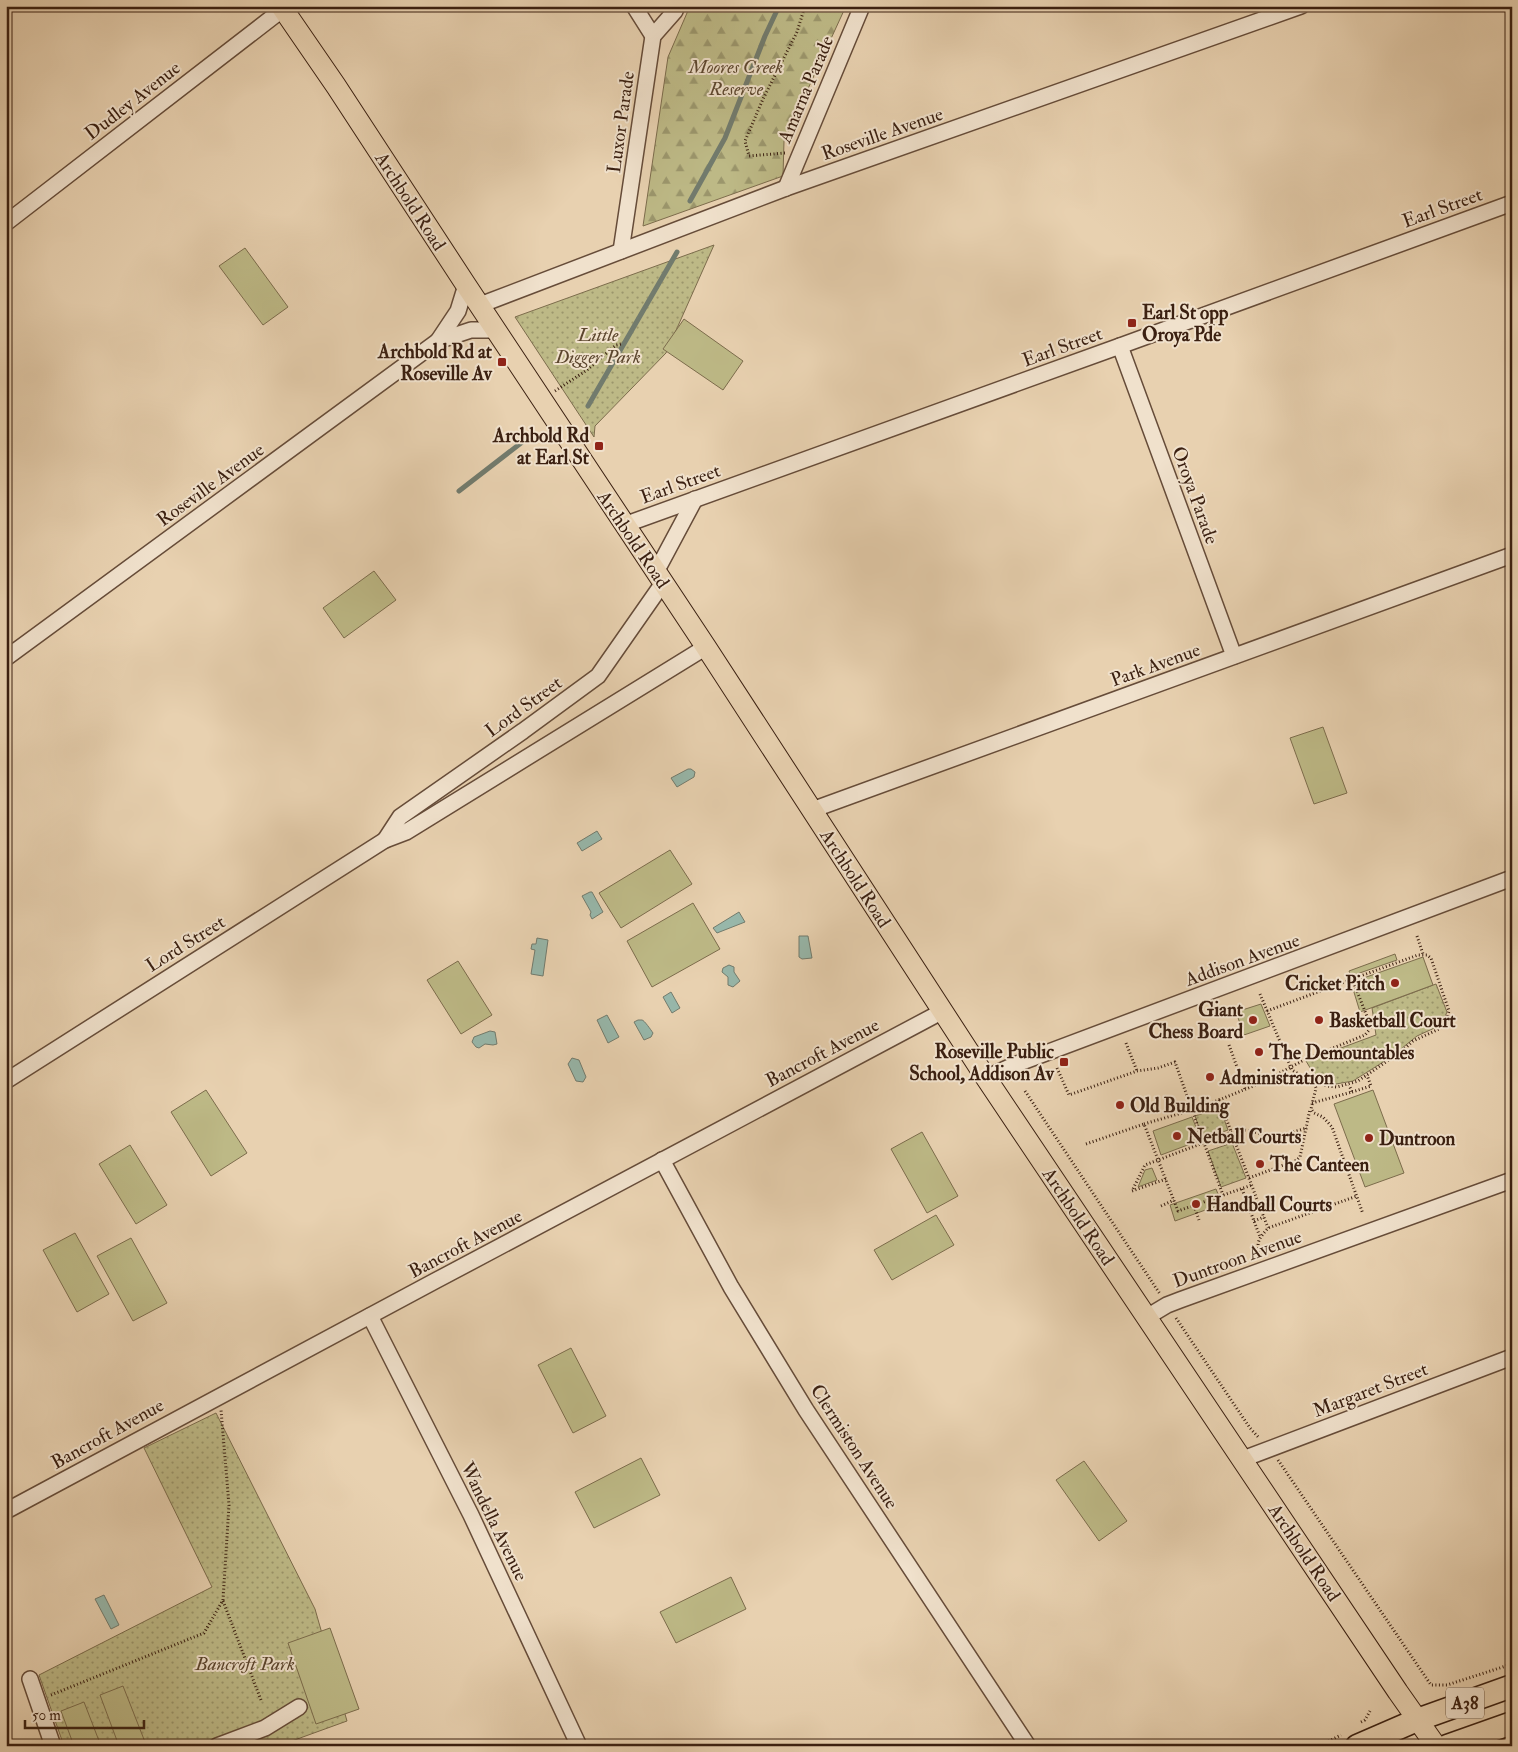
<svg xmlns="http://www.w3.org/2000/svg" width="1518" height="1752" font-family="'IM FELL Double Pica',serif">
	<style>
		.forest { fill: url(#forest-firs); stroke: #7c6c4c }
		.park { fill: url(#park-dots); stroke: #7c6c4c }
		.garden { fill: #bdb986; stroke: #7c6c4c }
		.water { fill: #97b7aa; stroke: #727b6d }
		.lines { fill: none; stroke-linecap: round; stroke-linejoin: round }
		.stream { stroke: #727b6d; stroke-width: 5 }
		.minor-casing { stroke: #664c39; stroke-width: 18 }
		.major-casing { stroke: #3b2011; stroke-width: 22 }
		.highway-casing { stroke: #3b2011; stroke-width: 25 }
		.path { stroke: #3b2011; stroke-width: 3; stroke-dasharray: 1 2.5; stroke-linecap: butt }
		.minor { stroke: #f0e1cc; stroke-width: 15 }
		.major { stroke: #e8d1b0; stroke-width: 20 }
		.highway { stroke: #e8d1b0; stroke-width: 22 }
		.poi-dot { fill: #8f2418; stroke: #f0e1cc; stroke-width: 2 }
		.labels { text-anchor: middle; stroke-width: 4; stroke-linejoin: round; paint-order: stroke }
		.shield { fill: #f0e1cc; stroke: #715a49; stroke-width: 1 }
		.shield-label { font-size: 18px; font-weight: bold; fill: #3b2011 }
		.park-label { font-size: 19px; font-style: italic; fill: #5c462e; stroke: #f0e1cc }
		.street-label { font-size: 19px; fill: #3b2011; stroke: #f0e1cc }
		.poi-label { font-size: 19px; font-weight: bold; fill: #3b2011; stroke: #f0e1cc; text-anchor: start }
	</style>
	<defs>
		<pattern id="forest-firs" width="22" height="20" patternUnits="userSpaceOnUse" patternTransform="scale(1.25)"><rect width="22" height="20" fill="#bdb986"/><path d="M5 1l3.5 6h-7zM16 11l3.5 6h-7z" fill="#9b966c"/></pattern>
		<pattern id="park-dots" width="8" height="8" patternUnits="userSpaceOnUse" patternTransform="scale(1.25)"><rect width="8" height="8" fill="#bdb986"/><path d="M2 2h.1M6 6h.1" fill="none" stroke="#9b966c" stroke-width="1.8" stroke-linecap="round"/></pattern>
	</defs>
	<rect width="100%" height="100%" fill="#e8d1b0"/>
	<filter id="stains"><feTurbulence type="fractalNoise" baseFrequency=".004" numOctaves="4"/><feColorMatrix values="0 0 0 0 .2 0 0 0 0 .09 0 0 0 0 .02 0 0 0 .5 -.17"/></filter>
	<radialGradient id="worn" r=".72"><stop offset=".6" stop-color="#630" stop-opacity="0"/><stop offset="1" stop-color="#630" stop-opacity=".3"/></radialGradient>
	<polygon class="forest" points="690,6 846,6 784,141 783,176 643,226 668,57"/>
	<g class="park">
		<polygon points="714,245 666,353 595,426 594,437 515,317"/>
		<polygon points="1436,984 1447,1012 1441,1025 1417,1036 1391,1057 1353,1081 1336,1084 1318,1081 1306,1061 1376,1035 1372,1008"/>
		<polygon points="1220,1108 1228,1130 1203,1139 1195,1116"/>
		<polygon points="1232,1143 1246,1178 1221,1187 1208,1151"/>
		<polygon points="216,1413 315,1609 347,1721 278,1746 64,1746 39,1675 212,1587 144,1448"/>
	</g>
	<g class="garden">
		<polygon points="245,248 288,307 263,325 219,266"/>
		<polygon points="684,319 743,361 723,390 663,349"/>
		<polygon points="374,571 396,600 344,638 323,608"/>
		<polygon points="1323,727 1347,793 1314,804 1290,738"/>
		<polygon points="670,850 692,884 621,928 599,893"/>
		<polygon points="693,903 720,949 652,987 627,941"/>
		<polygon points="1395,954 1397,960 1351,976 1349,971"/>
		<polygon points="1423,957 1433,985 1360,1012 1353,989 1358,987 1358,980"/>
		<polygon points="458,961 492,1015 461,1034 427,980"/>
		<polygon points="1261,1004 1270,1026 1244,1035 1236,1012"/>
		<polygon points="206,1090 247,1153 211,1176 171,1112"/>
		<polygon points="1373,1090 1404,1173 1365,1187 1334,1104"/>
		<polygon points="1192,1117 1201,1140 1161,1155 1153,1131"/>
		<polygon points="922,1132 958,1196 927,1213 891,1149"/>
		<polygon points="130,1145 167,1205 136,1224 99,1164"/>
		<polygon points="1152,1168 1157,1180 1138,1187 1145,1170"/>
		<polygon points="1216,1189 1222,1204 1175,1221 1170,1205"/>
		<polygon points="936,1215 954,1245 892,1280 874,1250"/>
		<polygon points="75,1233 109,1294 77,1312 43,1250"/>
		<polygon points="131,1238 167,1303 133,1321 97,1256"/>
		<polygon points="571,1348 606,1416 573,1433 538,1365"/>
		<polygon points="641,1458 660,1495 594,1528 575,1492"/>
		<polygon points="1084,1461 1127,1521 1099,1541 1056,1480"/>
		<polygon points="731,1577 746,1609 676,1643 660,1612"/>
		<polygon points="330,1628 359,1709 316,1724 288,1643"/>
		<polygon points="123,1686 145,1742 135,1746 119,1746 100,1695"/>
		<polygon points="84,1702 101,1746 74,1746 61,1711"/>
	</g>
	<g class="water">
		<polygon points="688,769 691,769 695,772 694,777 677,787 671,778"/>
		<polygon points="597,831 602,839 582,851 577,843"/>
		<polygon points="590,892 592,892 603,912 592,919 590,915 591,912 582,896"/>
		<polygon points="739,912 745,922 717,933 713,928"/>
		<polygon points="799,936 808,936 812,958 802,959 799,957"/>
		<polygon points="537,938 548,940 543,976 531,974 535,950 531,949 532,944 536,944"/>
		<polygon points="729,965 734,967 734,972 740,981 733,987 728,985 728,977 722,972 723,968"/>
		<polygon points="671,992 680,1008 672,1013 663,997"/>
		<polygon points="607,1015 619,1037 608,1043 597,1020"/>
		<path d="M638,1020H642C644,1020 651,1030 653,1033L651,1037L644,1040L634,1022Z"/>
		<polygon points="490,1031 495,1032 497,1044 493,1045 485,1044 479,1048 476,1047 472,1042 474,1037"/>
		<polygon points="572,1058 579,1060 586,1077 583,1082 576,1081 568,1064"/>
		<polygon points="104,1595 119,1625 111,1629 95,1599"/>
	</g>
	<g class="lines">
		<g class="stream">
			<polyline points="690,201 725,138 765,36 779,6"/>
			<polyline points="588,406 677,252"/>
			<polyline points="459,491 530,436"/>
		</g>
		<g class="minor-casing">
			<g id="minor">
				<polyline points="634,6 653,36"/>
				<polyline points="786,188 862,6"/>
				<polyline points="6,223 283,9"/>
				<polyline points="621,251 653,36 675,11 677,6"/>
				<polyline points="480,305 786,188 1301,6"/>
				<polyline points="438,341 458,311 466,285"/>
				<polyline points="1120,346 1234,656"/>
				<polyline points="624,525 1120,346 1512,203"/>
				<polyline points="656,572 695,499"/>
				<polyline points="6,658 438,341 471,330 496,330"/>
				<polyline points="812,810 1512,555"/>
				<polyline points="385,840 400,817 523,731 598,676 663,583"/>
				<polyline points="986,1078 1014,1065 1512,878"/>
				<polyline points="6,1081 385,840 406,832 706,647"/>
				<polyline points="662,1160 731,1287 806,1410 1028,1746"/>
				<polyline points="370,1316 471,1515 579,1746"/>
				<polyline points="1147,1317 1167,1305 1180,1300 1512,1180"/>
				<polyline points="1243,1459 1512,1357"/>
				<path d="M6,1511C317,1342 631,1178 943,1011"/>
				<polyline points="30,1679 53,1746"/>
				<polyline points="217,1746 265,1728 299,1707"/>
			</g>
		</g>
		<g class="major-casing">
			<polyline id="major" points="281,6 336,86 466,285 706,647 986,1078 1398,1692 1436,1746"/>
		</g>
		<g class="highway-casing">
			<g id="highway">
				<polyline points="1357,1746 1417,1720 1512,1686"/>
				<polyline points="1447,1746 1512,1723"/>
			</g>
		</g>
		<g class="path">
			<polyline points="785,153 749,156 745,141 763,99 797,32 805,6"/>
			<polyline points="555,391 587,370 616,345 621,344"/>
			<polyline points="1417,936 1423,954"/>
			<path d="M1260,994L1292,1070C1300,1076 1313,1078 1316,1088L1311,1109L1314,1113L1323,1117L1332,1127L1363,1214"/>
			<polyline points="1267,1011 1355,978"/>
			<polyline points="1126,1043 1137,1071"/>
			<polyline points="1229,1045 1245,1089"/>
			<polyline points="1057,1068 1069,1095 1137,1071 1158,1068 1175,1062 1192,1110 1219,1100 1268,1228"/>
			<polyline points="1025,1091 1160,1294"/>
			<polyline points="1352,1092 1371,1086 1367,1075"/>
			<polyline points="1219,1100 1263,1082 1304,1060 1365,1035 1370,1029 1370,1024 1353,981 1355,978 1418,955 1427,955 1431,958 1449,1011 1446,1022 1439,1029 1413,1041 1402,1051 1358,1081 1337,1087 1327,1086 1312,1080"/>
			<polyline points="1312,1103 1352,1092 1349,1085"/>
			<polyline points="1144,1124 1192,1110 1223,1195"/>
			<polyline points="1086,1144 1144,1124 1178,1211 1252,1185"/>
			<polyline points="1249,1178 1297,1160 1300,1157 1310,1109"/>
			<path d="M1166,1179L1132,1191L1145,1165L1237,1130C1247,1129 1254,1133 1264,1134C1278,1137 1293,1132 1307,1128"/>
			<polyline points="1242,1189 1260,1237"/>
			<polyline points="1161,1206 1174,1200"/>
			<polyline points="1194,1206 1199,1220"/>
			<polyline points="1254,1221 1264,1217"/>
			<path d="M1259,1252C1256,1240 1261,1237 1268,1228L1357,1196"/>
			<polyline points="1176,1318 1250,1428 1259,1438"/>
			<polyline points="1278,1460 1431,1685 1447,1685 1512,1664"/>
			<polyline points="223,1601 261,1700"/>
			<polyline points="51,1695 204,1633 223,1600 229,1505 221,1410"/>
			<polyline points="1361,1722 1365,1720 1370,1711"/>
			<polyline points="1319,1746 1341,1735"/>
		</g>
		<use href="#minor" class="minor"/>
		<use href="#major" class="major"/>
		<use href="#highway" class="highway"/>
	</g>
	<g class="poi-dot">
		<rect x="1127" y="318" width="10" height="10" rx="2.5"/>
		<rect x="497" y="357" width="10" height="10" rx="2.5"/>
		<rect x="594" y="441" width="10" height="10" rx="2.5"/>
		<circle cx="1395" cy="983" r="5"/>
		<circle cx="1253" cy="1020" r="5"/>
		<circle cx="1319" cy="1020" r="5"/>
		<circle cx="1259" cy="1052" r="5"/>
		<rect x="1059" y="1057" width="10" height="10" rx="2.5"/>
		<circle cx="1210" cy="1077" r="5"/>
		<circle cx="1120" cy="1105" r="5"/>
		<circle cx="1177" cy="1136" r="5"/>
		<circle cx="1369" cy="1138" r="5"/>
		<circle cx="1260" cy="1164" r="5"/>
		<circle cx="1196" cy="1204" r="5"/>
	</g>
	<g class="labels">
		<rect class="shield" x="1446" y="1687.5" width="38" height="31" rx="4"/>
		<g class="shield-label">
			<text x="1465" y="1709">A38</text>
		</g>
		<g class="park-label">
			<text x="736" y="73">Moores Creek<tspan x="736" dy="22">Reserve</tspan></text>
			<text x="598" y="341">Little<tspan x="598" dy="22">Digger Park</tspan></text>
			<text x="245" y="1670">Bancroft Park</text>
		</g>
		<g class="street-label">
			<text transform="translate(805 89) rotate(-67)" y="7">Amarna Parade</text>
			<text transform="translate(132 100) rotate(-38)" y="7">Dudley Avenue</text>
			<text transform="translate(620 122) rotate(-82)" y="7">Luxor Parade</text>
			<text transform="translate(882 133) rotate(-19)" y="7">Roseville Avenue</text>
			<text transform="translate(411 201) rotate(57)" y="7">Archbold Road</text>
			<text transform="translate(1442 207) rotate(-20)" y="7">Earl Street</text>
			<text transform="translate(1062 346) rotate(-20)" y="7">Earl Street</text>
			<text transform="translate(680 483) rotate(-20)" y="7">Earl Street</text>
			<text transform="translate(210 484) rotate(-36)" y="7">Roseville Avenue</text>
			<text transform="translate(1196 495) rotate(70)" y="7">Oroya Parade</text>
			<text transform="translate(634 539) rotate(56)" y="7">Archbold Road</text>
			<text transform="translate(1155 664) rotate(-20)" y="7">Park Avenue</text>
			<text transform="translate(523 706) rotate(-36)" y="7">Lord Street</text>
			<text transform="translate(856 878) rotate(57)" y="7">Archbold Road</text>
			<text transform="translate(185 943) rotate(-32)" y="7">Lord Street</text>
			<text transform="translate(1242 959) rotate(-20)" y="7">Addison Avenue</text>
			<text transform="translate(822 1052) rotate(-28)" y="7">Bancroft Avenue</text>
			<text transform="translate(1079 1216) rotate(56)" y="7">Archbold Road</text>
			<text transform="translate(465 1243) rotate(-28)" y="7">Bancroft Avenue</text>
			<text transform="translate(1237 1258) rotate(-20)" y="7">Duntroon Avenue</text>
			<text transform="translate(1370 1389) rotate(-21)" y="7">Margaret Street</text>
			<text transform="translate(107 1433) rotate(-29)" y="7">Bancroft Avenue</text>
			<text transform="translate(855 1446) rotate(57)" y="7">Clermiston Avenue</text>
			<text transform="translate(495 1521) rotate(64)" y="7">Wandella Avenue</text>
			<text transform="translate(1305 1552) rotate(56)" y="7">Archbold Road</text>
		</g>
		<g class="poi-label">
			<text x="1142" y="319">Earl St opp<tspan x="1142" dy="22">Oroya Pde</tspan></text>
			<text x="492" y="358" text-anchor="end">Archbold Rd at<tspan x="492" dy="22">Roseville Av</tspan></text>
			<text x="589" y="442" text-anchor="end">Archbold Rd<tspan x="589" dy="22">at Earl St</tspan></text>
			<text x="1385" y="990" text-anchor="end">Cricket Pitch</text>
			<text x="1243" y="1016" text-anchor="end">Giant<tspan x="1243" dy="22">Chess Board</tspan></text>
			<text x="1329" y="1027">Basketball Court</text>
			<text x="1054" y="1058" text-anchor="end">Roseville Public<tspan x="1054" dy="22">School, Addison Av</tspan></text>
			<text x="1269" y="1059">The Demountables</text>
			<text x="1220" y="1084">Administration</text>
			<text x="1130" y="1112">Old Building</text>
			<text x="1187" y="1143">Netball Courts</text>
			<text x="1379" y="1145">Duntroon</text>
			<text x="1270" y="1171">The Canteen</text>
			<text x="1206" y="1211">Handball Courts</text>
		</g>
	</g>
	<rect width="1518" height="1752" fill="none" stroke="#e8d1b0" stroke-width="25"/>
	<rect x="8" y="8" width="1503" height="1737" fill="none" stroke="#3b2011" stroke-width="2.5"/>
	<rect x="12" y="12" width="1493" height="1727" fill="none" stroke="#3b2011"/>
	<path d="M25 1720v8h119v-8" fill="none" stroke="#3b2011" stroke-width="2.5"/>
	<text x="32" y="1720" font-size="15" fill="#3b2011" stroke="#f0e1cc" stroke-width="4" paint-order="stroke">50 m</text>
	<rect width="100%" height="100%" filter="url(#stains)"/>
	<rect width="100%" height="100%" fill="url(#worn)"/>
</svg>
